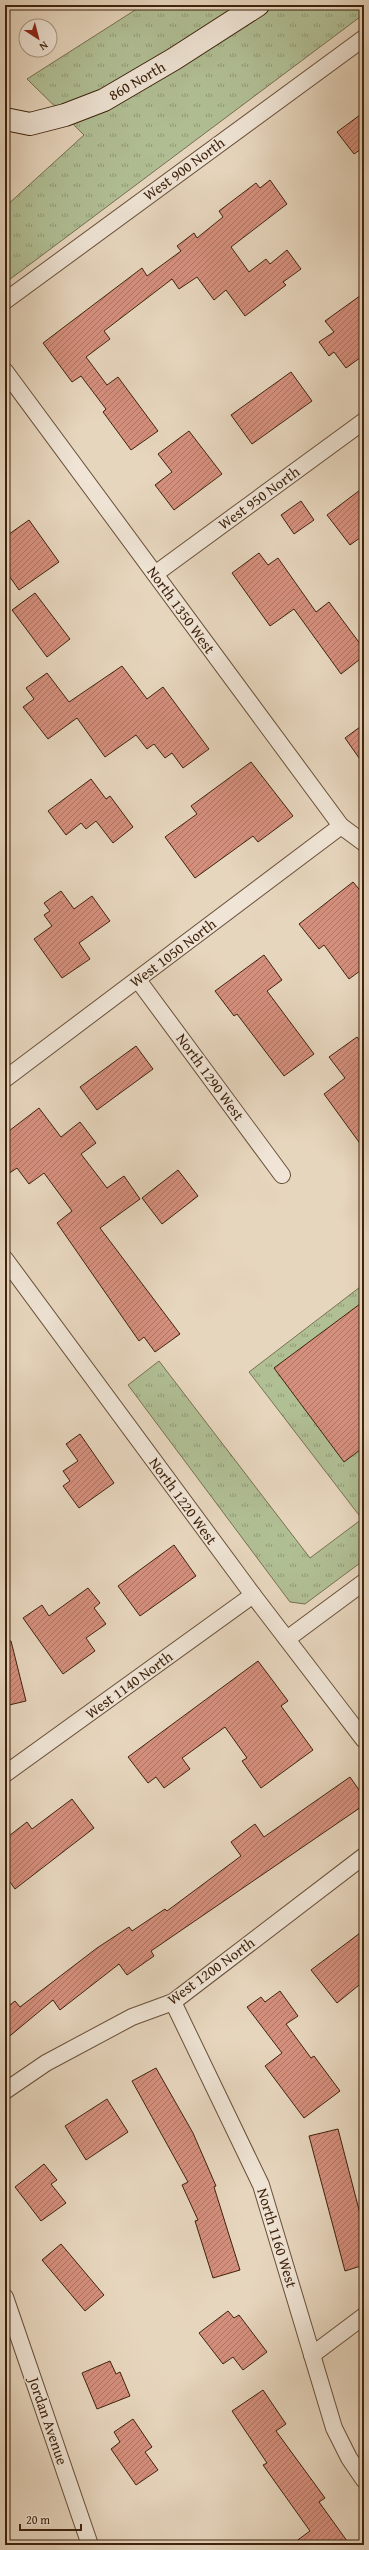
<svg xmlns="http://www.w3.org/2000/svg" width="369" height="2550" font-family="'Gentium Book Plus',serif">
	<style>
		.grass { fill: url(#grass-tufts); stroke: #787151 }
		.building { fill: url(#building-hatch); stroke: #3f230d }
		.lines { fill: none; stroke-linecap: round; stroke-linejoin: round }
		.street-casing { stroke: #695039; stroke-width: 18 }
		.secondary-casing { stroke: #3f230d; stroke-width: 24 }
		.street { stroke: #efe4d5; stroke-width: 16 }
		.secondary { stroke: #efe4d5; stroke-width: 22 }
		.labels { text-anchor: middle; stroke-width: 3; stroke-linejoin: round; paint-order: stroke }
		.street-label { font-size: 15px; fill: #3f230d; stroke: #efe4d5 }
	</style>
	<defs>
		<pattern id="grass-tufts" width="24" height="20" patternUnits="userSpaceOnUse"><rect width="24" height="20" fill="#b1bf95"/><path d="M3 7l-1-3M5 7V3M7 7l1-3M15 17l-1-3M17 17v-4M19 17l1-3" fill="none" stroke="#919b78"/></pattern>
		<pattern id="building-hatch" width="6" height="6" patternUnits="userSpaceOnUse"><rect width="6" height="6" fill="#d58f7d"/><path d="M-1 1l2-2M0 6l6-6M5 7l2-2" fill="none" stroke="#ae7465"/></pattern>
	</defs>
	<rect width="100%" height="100%" fill="#e7d6be"/>
	<filter id="stains"><feTurbulence type="fractalNoise" baseFrequency=".005" numOctaves="4"/><feColorMatrix values="0 0 0 0 .2 0 0 0 0 .09 0 0 0 0 .02 0 0 0 .5 -.17"/></filter>
	<radialGradient id="worn" r=".72"><stop offset=".6" stop-color="#630" stop-opacity="0"/><stop offset="1" stop-color="#630" stop-opacity=".3"/></radialGradient>
	<g class="grass">
		<polygon points="143,5 364,5 364,14 5,283 5,207 84,135 27,79"/>
		<polygon points="364,1284 364,1560 305,1604 290,1602 128,1385 159,1361 310,1558 362,1519 249,1372"/>
	</g>
	<g class="building">
		<polygon points="364,112 364,147 354,154 337,132"/>
		<polygon points="270,180 287,204 231,247 249,272 266,259 270,264 287,250 301,269 283,282 286,285 245,316 226,290 214,300 197,277 179,289 172,279 104,331 110,339 86,357 107,385 118,377 158,431 131,450 103,412 106,409 81,376 72,382 43,343 142,268 147,276 181,251 177,246 194,233 197,238 223,217 219,211 256,183 260,188"/>
		<polygon points="364,293 364,355 346,368 334,352 329,356 319,342 334,332 325,321"/>
		<polygon points="291,372 312,401 252,444 231,415"/>
		<polygon points="189,431 222,474 174,510 155,485 172,472 158,454"/>
		<polygon points="364,487 364,535 350,545 327,515"/>
		<polygon points="301,501 314,520 294,534 281,515"/>
		<polygon points="29,520 59,562 19,590 5,570 5,537"/>
		<polygon points="259,553 268,565 278,558 316,612 329,602 364,649 364,656 341,674 294,609 270,626 232,573"/>
		<polygon points="35,593 70,639 47,657 12,610"/>
		<polygon points="122,666 147,699 163,687 209,749 183,768 172,753 165,758 154,744 147,749 136,735 105,757 77,718 48,739 23,707 34,699 26,688 47,673 69,702"/>
		<polygon points="364,724 364,765 345,738"/>
		<polygon points="251,762 293,816 258,842 253,836 195,878 165,837 197,814 191,806"/>
		<polygon points="91,779 106,799 110,796 133,827 113,843 96,821 86,829 81,823 66,835 48,811"/>
		<polygon points="353,882 364,895 364,968 349,979 324,945 319,949 299,924"/>
		<polygon points="61,891 74,909 92,896 110,921 79,943 90,959 62,978 34,939 52,926 44,915 50,911 44,903"/>
		<polygon points="264,955 282,980 267,991 314,1054 284,1076 237,1014 234,1016 215,991"/>
		<polygon points="357,1037 364,1046 364,1149 324,1094 345,1078 329,1057"/>
		<polygon points="136,1046 153,1069 97,1110 80,1087"/>
		<polygon points="39,1108 61,1137 80,1122 96,1143 81,1154 107,1188 124,1176 140,1199 100,1228 180,1334 155,1352 144,1337 139,1341 57,1223 72,1211 44,1173 29,1184 17,1168 5,1176 5,1134"/>
		<polygon points="178,1170 198,1196 162,1224 142,1198"/>
		<polygon points="364,1301 364,1447 344,1462 274,1368"/>
		<polygon points="80,1434 114,1483 79,1508 63,1486 70,1481 63,1471 78,1461 66,1444"/>
		<polygon points="174,1545 196,1576 140,1616 118,1586"/>
		<polygon points="88,1588 100,1603 94,1608 106,1624 86,1638 95,1651 63,1674 23,1618 42,1605 49,1616"/>
		<polygon points="5,1641 11,1641 26,1701 5,1706"/>
		<polygon points="258,1661 288,1701 281,1706 313,1750 261,1788 242,1761 247,1758 225,1727 182,1758 190,1769 164,1788 156,1777 148,1783 128,1757"/>
		<polygon points="350,1777 364,1797 364,1805 151,1951 154,1956 127,1975 119,1964 60,2010 53,2000 5,2040 5,2009 15,2001 20,2007 97,1948 129,1927 132,1931 165,1909 167,1911 241,1856 231,1842 255,1824 264,1837"/>
		<polygon points="72,1799 94,1828 15,1889 5,1875 5,1839 27,1822 32,1829"/>
		<polygon points="364,1930 364,1981 337,2003 311,1970"/>
		<polygon points="280,1991 298,2016 286,2024 311,2058 314,2056 340,2091 304,2118 265,2066 282,2053 247,2007 261,1997 265,2002"/>
		<polygon points="156,2068 193,2133 216,2186 214,2187 240,2270 213,2278 195,2221 198,2220 182,2185 188,2182 132,2081"/>
		<polygon points="107,2099 128,2132 86,2160 65,2126"/>
		<polygon points="338,2129 364,2229 364,2265 345,2271 309,2136"/>
		<polygon points="44,2164 57,2180 51,2184 66,2203 41,2221 15,2187"/>
		<polygon points="61,2244 104,2295 85,2311 42,2260"/>
		<polygon points="228,2311 234,2318 239,2315 267,2352 243,2370 233,2357 223,2364 199,2333"/>
		<polygon points="110,2361 116,2374 120,2372 130,2396 97,2409 82,2373"/>
		<polygon points="263,2390 286,2424 276,2431 325,2498 319,2502 350,2545 291,2545 310,2531 263,2465 267,2463 232,2411"/>
		<polygon points="133,2419 152,2447 145,2452 158,2470 136,2485 111,2449 120,2442 114,2432"/>
	</g>
	<g class="lines">
		<g class="street-casing">
			<g id="street">
				<polyline points="5,301 364,38"/>
				<polyline points="5,371 341,826 364,843"/>
				<polyline points="155,574 364,421"/>
				<polyline points="138,980 282,1175"/>
				<polyline points="5,1079 341,826"/>
				<polyline points="5,1259 253,1595 364,1740"/>
				<polyline points="287,1639 364,1582"/>
				<polyline points="5,1774 253,1595"/>
				<polyline points="173,2002 261,2185 334,2428 349,2458 364,2480"/>
				<polyline points="5,2091 46,2063 132,2017 173,2002 364,1856"/>
				<polyline points="5,2297 90,2545"/>
				<polyline points="312,2355 364,2316"/>
			</g>
		</g>
		<g class="secondary-casing">
			<polyline id="secondary" points="5,119 30,124 65,115 104,100 174,59 258,5"/>
		</g>
		<use href="#street" class="street"/>
		<use href="#secondary" class="secondary"/>
	</g>
	<g class="labels">
		<g class="street-label">
			<text transform="translate(137 81) rotate(-30)" y="5">860 North</text>
			<text transform="translate(184 169) rotate(-36)" y="5">West 900 North</text>
			<text transform="translate(259 498) rotate(-36)" y="5">West 950 North</text>
			<text transform="translate(181 610) rotate(54)" y="5">North 1350 West</text>
			<text transform="translate(173 953) rotate(-37)" y="5">West 1050 North</text>
			<text transform="translate(210 1077) rotate(54)" y="5">North 1290 West</text>
			<text transform="translate(183 1501) rotate(54)" y="5">North 1220 West</text>
			<text transform="translate(129 1685) rotate(-36)" y="5">West 1140 North</text>
			<text transform="translate(211 1971) rotate(-36)" y="5">West 1200 North</text>
			<text transform="translate(277 2238) rotate(73)" y="5">North 1160 West</text>
			<text transform="translate(48 2421) rotate(71)" y="5">Jordan Avenue</text>
		</g>
	</g>
	<rect width="369" height="2550" fill="none" stroke="#e7d6be" stroke-width="20"/>
	<rect x="6" y="6" width="357" height="2538" fill="none" stroke="#3f230d" stroke-width="2"/>
	<rect x="10" y="10" width="349" height="2530" fill="none" stroke="#3f230d"/>
	<g transform="translate(38 38) rotate(144)"><circle r="19" fill="#efe4d5" stroke="#a99785"/>
	<path d="M0-3L7 15L0 10L-7 15Z" fill="#8f2418"/>
	<text y="-6" font-size="11" font-weight="bold" text-anchor="middle" fill="#3f230d">N</text>
	</g>
	<path d="M20 2524v6h61v-6" fill="none" stroke="#3f230d" stroke-width="2"/>
	<text x="26" y="2524" font-size="12" fill="#3f230d" stroke="#efe4d5" stroke-width="3" paint-order="stroke">20 m</text>
	<rect width="100%" height="100%" filter="url(#stains)"/>
	<rect width="100%" height="100%" fill="url(#worn)"/>
</svg>
